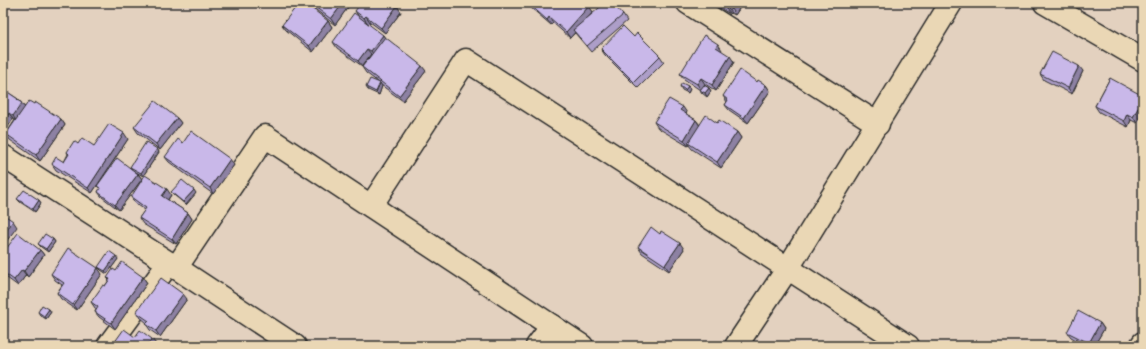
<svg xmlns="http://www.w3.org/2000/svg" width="1146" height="349" font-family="Caveat,sans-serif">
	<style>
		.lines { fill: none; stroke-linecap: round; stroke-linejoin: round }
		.minor-casing { stroke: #2b2b2b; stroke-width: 25 }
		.minor { stroke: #ead7b5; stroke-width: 22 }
		.wall { fill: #ad9ec8; stroke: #2b2b2b }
		.shaded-wall { fill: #8d81a3; stroke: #2b2b2b }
		.building { fill: #c9b8e9; stroke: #2b2b2b }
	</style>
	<rect width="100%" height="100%" fill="#e3d1bf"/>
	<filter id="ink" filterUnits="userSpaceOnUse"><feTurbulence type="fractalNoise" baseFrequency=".025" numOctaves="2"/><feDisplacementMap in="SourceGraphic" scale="8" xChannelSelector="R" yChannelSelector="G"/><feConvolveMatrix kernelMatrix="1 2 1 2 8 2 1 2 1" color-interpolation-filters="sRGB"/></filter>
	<g filter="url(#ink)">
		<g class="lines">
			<g class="minor-casing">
				<g id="minor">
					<polyline points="688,3 878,124"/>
					<polyline points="1045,3 1143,60"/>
					<polyline points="3,156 169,263 295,346"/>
					<polyline points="371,206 466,60 908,346"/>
					<polyline points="176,268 265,136 582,346"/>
					<polyline points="108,346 169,263"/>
					<polyline points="537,346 552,326"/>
					<polyline points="736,346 788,268 951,3"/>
					<polyline points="1141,346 1143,343"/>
				</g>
			</g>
			<use href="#minor" class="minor"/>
		</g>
		<g class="wall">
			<polygon points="307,3 351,3 335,25"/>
			<polygon points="527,3 586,3 593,12 589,17 623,15 627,21 591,52 575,33 570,38 553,23 551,25 530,7"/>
			<polygon points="711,3 743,3 735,15 731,13 730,14"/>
			<polygon points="397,6 401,12 385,33 370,22 368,24 359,17 355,11"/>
			<polygon points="328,21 332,27 313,52 286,30 282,25"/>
			<polygon points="383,35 384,37 426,71 403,101 381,85 382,86 379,95 368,90 366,87 378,82 366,73 362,67 371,55 371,54 362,66 337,48 333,42"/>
			<polygon points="634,37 660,56 664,62 638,88 605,55 601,49"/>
			<polygon points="722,50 721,51 734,62 716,91 705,84 704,85 709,88 711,91 707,97 702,93 700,90 684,79 680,74"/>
			<polygon points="1083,71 1072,94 1044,80 1040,74"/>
			<polygon points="1110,78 1137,123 1131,120 1128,127 1099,112 1095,106"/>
			<polygon points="757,82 766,85 770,91 748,123 729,110 725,105 727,102 723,96"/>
			<polygon points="680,86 688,86 690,89 688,93 682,90"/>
			<polygon points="3,89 18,99 24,107 34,104 61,119 65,125 40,161 10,140 6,134 15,120 13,119 7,128 3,125"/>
			<polygon points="687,113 686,114 696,120 700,125 717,123 737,132 741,138 721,168 692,149 688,144 688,146 658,128 654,122"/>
			<polygon points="177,118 181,123 160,150 138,133 134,127"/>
			<polygon points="128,139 92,193 56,170 52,164 64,162 68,154 67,152 78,144 94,146"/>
			<polygon points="183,143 234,165 213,194 169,162 165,157"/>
			<polygon points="157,149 159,152 143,176 134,171 138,174 142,179 119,210 102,197 98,192 100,189 97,186 132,169 130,167"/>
			<polygon points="171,192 196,193 186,205 174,195"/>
			<polygon points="171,195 168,200 188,213 192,219 176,244 143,224 139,218 145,210 135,203 131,197"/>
			<polygon points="17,199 39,200 41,203 35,212 20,202"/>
			<polygon points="660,234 684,249 669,271 642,253 638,247"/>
			<polygon points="53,239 55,242 48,252 41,247 38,244"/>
			<polygon points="40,250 44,255 28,277 26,275 18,286 3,275 3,253"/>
			<polygon points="118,259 107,274 101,270 98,267"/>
			<polygon points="116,271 143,277 147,283 115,329 99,317 95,312 96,309 95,308 91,302 105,286 109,280 107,278"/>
			<polygon points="51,274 102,274 77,310 61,299 57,293 62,285 55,280"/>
			<polygon points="187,299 160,337 150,330 146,324 147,323 140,317 136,312"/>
			<polygon points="49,309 51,312 46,319 40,315 38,312"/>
			<polygon points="1100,323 1104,329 1094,346 1087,346 1071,337 1067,332"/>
		</g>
		<g class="shaded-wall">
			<polygon points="343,3 351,3 335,25 331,19"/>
			<polygon points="735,3 743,3 735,15 731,9"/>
			<polygon points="397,6 401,12 385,33 381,28"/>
			<polygon points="589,6 593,12 570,38 566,32"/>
			<polygon points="727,7 731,13 730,14 726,9"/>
			<polygon points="366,16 370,22 368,24 364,18"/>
			<polygon points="549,17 553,23 551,25 547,20"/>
			<polygon points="328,21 332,27 313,52 309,46"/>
			<polygon points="383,35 387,41 375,57 371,51"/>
			<polygon points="718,44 722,50 720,53 716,47"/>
			<polygon points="367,49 371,54 362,66 358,61"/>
			<polygon points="730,56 734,62 716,91 712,85"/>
			<polygon points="422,66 426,71 403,101 399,96"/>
			<polygon points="1079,66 1083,71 1072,94 1068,88"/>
			<polygon points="701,78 705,84 701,90 697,84"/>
			<polygon points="380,83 382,86 379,95 376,92"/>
			<polygon points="766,85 770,91 748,123 744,118"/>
			<polygon points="688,86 690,89 688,93 685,90"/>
			<polygon points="709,88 711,91 707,97 705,93"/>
			<polygon points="18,99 26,109 17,122 13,116 17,100"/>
			<polygon points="1143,99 1143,112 1137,123 1133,117"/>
			<polygon points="683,107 687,113 684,116 680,110"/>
			<polygon points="9,113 13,119 7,128 3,123"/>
			<polygon points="1127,114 1131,120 1128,127 1124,121"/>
			<polygon points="177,118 181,123 160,150 156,144"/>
			<polygon points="61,119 65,125 40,161 36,155"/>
			<polygon points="696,120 700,126 688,146 684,140"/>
			<polygon points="737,132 741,138 721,168 717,162"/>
			<polygon points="124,133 128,139 92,193 88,188"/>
			<polygon points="157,149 159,152 143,176 141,173"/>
			<polygon points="230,159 234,165 213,194 210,188"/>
			<polygon points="138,174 142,179 119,210 115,205"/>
			<polygon points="167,189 171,195 166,202 162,196"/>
			<polygon points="194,190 196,193 186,205 183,202"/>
			<polygon points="39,200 41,203 35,212 33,209"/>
			<polygon points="188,213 192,219 176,244 172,239"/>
			<polygon points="13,221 17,227 3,246 3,235"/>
			<polygon points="53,239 55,242 48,252 46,249"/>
			<polygon points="680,243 684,249 669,271 665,265"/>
			<polygon points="40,250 44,255 28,277 24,271"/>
			<polygon points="116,256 118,259 107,274 105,271"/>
			<polygon points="98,268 102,274 77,310 73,305"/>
			<polygon points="22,270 26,275 18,286 14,280"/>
			<polygon points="143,277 147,283 115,329 111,323"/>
			<polygon points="183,294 187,299 160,337 156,331"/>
			<polygon points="49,309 51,312 46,319 44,316"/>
			<polygon points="1100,323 1104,329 1094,346 1091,346 1089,343"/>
			<polygon points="152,339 156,344 155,346 147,346"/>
		</g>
		<g class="building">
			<polygon points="299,3 305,3 328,21 309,46 282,25"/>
			<polygon points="310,3 343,3 331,19"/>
			<polygon points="361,3 393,3 397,6 381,28 366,16 364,18 355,11"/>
			<polygon points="528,3 586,3 589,6 566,32 549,17 547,20"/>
			<polygon points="605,3 612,3 623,15 587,46 573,30"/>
			<polygon points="717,3 735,3 731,9 727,7 726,9"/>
			<polygon points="354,13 383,35 371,51 367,49 358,61 333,42"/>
			<polygon points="623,26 634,37 637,33 660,56 634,82 601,49"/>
			<polygon points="704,35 718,44 716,47 730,56 712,85 701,78 697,84 680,74"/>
			<polygon points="385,37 422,66 399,96 362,67"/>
			<polygon points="1052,52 1079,66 1068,88 1040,74"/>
			<polygon points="740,70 757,82 758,80 766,85 744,118 725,105 728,100 723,96"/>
			<polygon points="1110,78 1143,96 1143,99 1133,117 1127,114 1124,121 1095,106"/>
			<polygon points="370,79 380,83 376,92 366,87"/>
			<polygon points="682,83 688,86 685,90 680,86"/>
			<polygon points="704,85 709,88 705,93 700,90"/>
			<polygon points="3,89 18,99 17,100 22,103 13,116 9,113 3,123"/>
			<polygon points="669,99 683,107 680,110 696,120 684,140 654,122"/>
			<polygon points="29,101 34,104 35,102 61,119 36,155 6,134"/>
			<polygon points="155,101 177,118 156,144 134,127"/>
			<polygon points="706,115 717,123 719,120 737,132 717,162 688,143"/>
			<polygon points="109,124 124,133 88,188 52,164 56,157 64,162 69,154 67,152 74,141 78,144 82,138 94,146"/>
			<polygon points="191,131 230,159 210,188 165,157 178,139 183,143"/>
			<polygon points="146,142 157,149 141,173 130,167"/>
			<polygon points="117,158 138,174 115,205 98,192 100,188 97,186"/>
			<polygon points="145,175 167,189 162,196 188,213 172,239 139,218 146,208 131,197"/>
			<polygon points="182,180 194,190 183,202 171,192"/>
			<polygon points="24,190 39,200 33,209 17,199"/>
			<polygon points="3,214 13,221 3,235"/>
			<polygon points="651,227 660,234 661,231 680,243 665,265 638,247"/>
			<polygon points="18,233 40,250 24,271 22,270 14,280 3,272 3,253"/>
			<polygon points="45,234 53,239 46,249 38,244"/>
			<polygon points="68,248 98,268 73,305 57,293 64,283 51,274"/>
			<polygon points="109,251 116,256 105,271 98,267"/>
			<polygon points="122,262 143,277 111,323 95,312 98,307 91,302 103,285 105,286 110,279 107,278 113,269 116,271"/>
			<polygon points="161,278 183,294 156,331 146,324 149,321 136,312"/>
			<polygon points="42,305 49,309 44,316 38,312"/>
			<polygon points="1078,311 1100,323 1089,343 1067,332"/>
			<polygon points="124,329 135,337 140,330 152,339 147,346 118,346 114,343"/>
			<polygon points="796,344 807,346 796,346"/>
		</g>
	</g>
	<rect width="1146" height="349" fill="none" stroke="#ead7b5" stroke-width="16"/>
	<rect x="8" y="8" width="1130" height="333" fill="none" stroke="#2b2b2b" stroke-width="1.5" filter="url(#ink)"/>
</svg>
